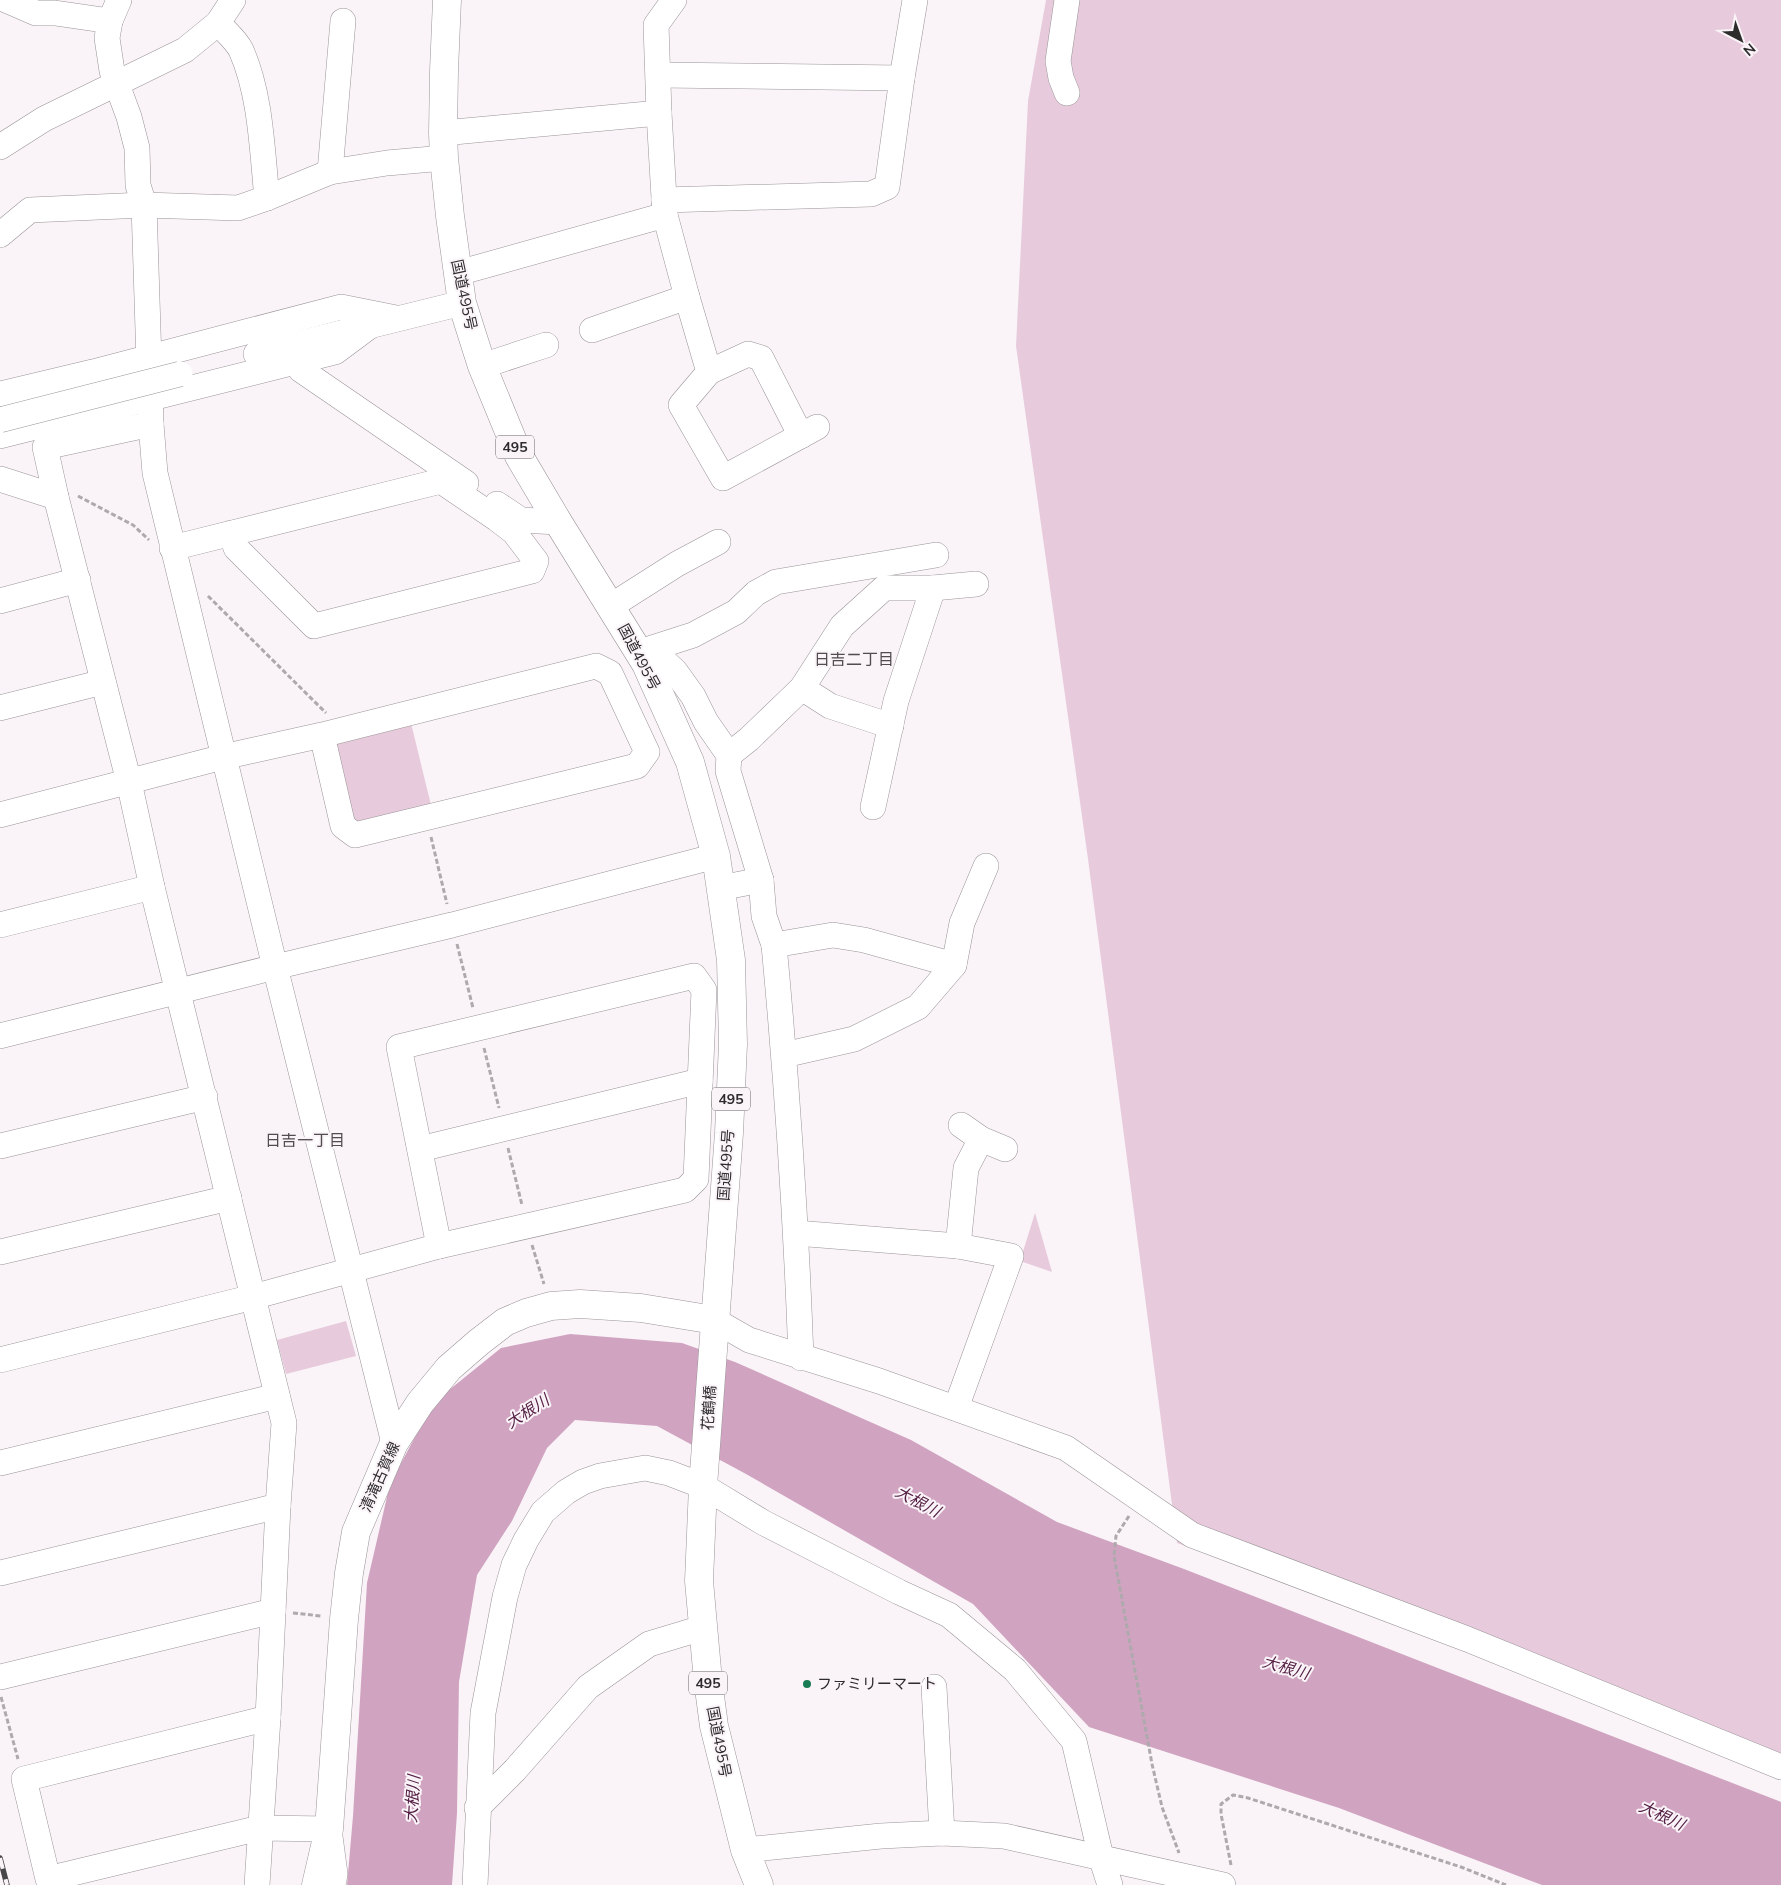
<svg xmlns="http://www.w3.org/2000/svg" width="1781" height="1885" font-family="Mulish,'Noto Sans JP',sans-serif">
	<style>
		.green { fill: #e7cbdc }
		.water { fill: #d0a4c0 }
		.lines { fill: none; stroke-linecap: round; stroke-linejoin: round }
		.minor-casing { stroke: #9a9498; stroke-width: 26 }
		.major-casing { stroke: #9a9498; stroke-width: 29 }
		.highway-casing { stroke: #9a9498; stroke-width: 29 }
		.path { stroke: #aea9ac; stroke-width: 3; stroke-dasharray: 5 2.5; stroke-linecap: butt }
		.minor { stroke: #fff; stroke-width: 25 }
		.major { stroke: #fff; stroke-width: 28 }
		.highway { stroke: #fff; stroke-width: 28 }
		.rail-casing { stroke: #484647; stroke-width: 5.5 }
		.rail { stroke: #faf4f8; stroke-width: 4; stroke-dasharray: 11; stroke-linecap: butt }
		.minor-bridge-casing { stroke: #9a9498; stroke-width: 26; stroke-linecap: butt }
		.minor-bridge { stroke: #fff; stroke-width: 25 }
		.poi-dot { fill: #197b53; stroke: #faf4f8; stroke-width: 2 }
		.labels { text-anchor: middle; stroke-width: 4; stroke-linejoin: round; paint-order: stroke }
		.shield { fill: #faf4f8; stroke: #6a6769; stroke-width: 1 }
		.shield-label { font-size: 14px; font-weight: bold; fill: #2d2b2c }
		.street-label { font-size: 15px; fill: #2d2b2c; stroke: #faf4f8 }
		.poi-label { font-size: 15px; fill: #2d2b2c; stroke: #faf4f8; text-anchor: start }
		.neighbourhood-label { font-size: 16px; fill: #524c50; stroke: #faf4f8 }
		.water-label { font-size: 16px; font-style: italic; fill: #531e43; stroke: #faf4f8 }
	</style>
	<rect width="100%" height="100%" fill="#faf4f8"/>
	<g class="green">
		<polygon points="1046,0 1781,0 1781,1767 1719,1737 1177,1543 1088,859 1016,346 1028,101"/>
		<polygon points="410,719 431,805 354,823 333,738"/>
		<polygon points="1035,1213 1052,1272 1020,1261"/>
		<polygon points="346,1321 356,1356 286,1374 277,1340"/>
	</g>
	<polygon class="water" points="570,1334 682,1343 735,1362 911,1440 1057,1522 1184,1569 1781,1802 1781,1885 1542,1885 1339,1808 1089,1727 973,1604 746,1474 657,1426 575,1420 547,1448 512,1521 477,1575 459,1682 457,1813 452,1885 347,1885 353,1816 367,1583 390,1484 433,1403 501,1348"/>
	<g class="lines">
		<g class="minor-casing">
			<g id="minor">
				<polyline points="6,0 36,13 55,13 110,21"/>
				<polyline points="119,0 110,21 107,38 112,71 129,117 137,148 138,185 144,205 151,424 155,473 275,967 394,1443"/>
				<polyline points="1067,0 1058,61 1061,78 1067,93"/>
				<path d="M218,23C225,31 236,40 241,50C261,95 262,150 267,198"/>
				<polyline points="659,75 902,78"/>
				<polyline points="443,133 659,113"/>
				<polyline points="0,147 44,119 185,50 218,23 233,0"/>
				<polyline points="330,172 343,21"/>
				<polyline points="664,200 871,194 887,187 902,78 915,0"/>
				<polyline points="0,235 30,210 144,205 238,208 267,198 330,172 387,163 444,158"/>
				<polyline points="458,273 665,215"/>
				<polyline points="687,297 709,372 681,405 723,478 817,427"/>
				<polyline points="592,330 687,297 665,215 659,113 656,25 674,0"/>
				<polyline points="256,354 462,303"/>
				<polyline points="296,362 301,370 466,483"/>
				<polyline points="482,366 546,345"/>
				<polyline points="709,372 748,354 761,358 801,436"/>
				<polyline points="0,394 93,372 341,307 396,318"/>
				<polyline points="151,424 45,447 56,497 129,782 152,887 284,1423 278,1506 268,1718 257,1885"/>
				<polyline points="0,436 335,352 374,323"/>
				<polyline points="0,479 56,497"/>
				<polyline points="497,504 521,520 558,522"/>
				<polyline points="172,548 441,481 497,519 514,532 536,561 532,571 314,626 236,548 231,533"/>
				<polyline points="0,601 78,580"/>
				<polyline points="611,606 677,564 718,542"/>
				<polyline points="640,652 693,635 736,612 756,593 776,582 936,555"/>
				<polyline points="646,664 663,660 675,671 693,696 706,722 729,755 728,771 761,880 764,916 774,945"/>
				<polyline points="0,708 103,682"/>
				<polyline points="891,726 830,706 802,688 842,626 884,588 933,588"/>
				<polyline points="729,755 749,739 802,688"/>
				<polyline points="873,807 896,701 933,588 976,584"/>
				<polyline points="0,815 223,757 322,735 596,666 610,673 647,752 637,766 355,835 343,826 322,735"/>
				<polyline points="720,888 761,880"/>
				<polyline points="0,925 152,887"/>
				<polyline points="954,965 962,923 986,866"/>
				<polygon points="694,976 704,990 696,1179 685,1190 439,1246 399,1047"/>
				<polyline points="0,1036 275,967 452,925 716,856"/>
				<path d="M784,1055L854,1039L918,1007L954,965L864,940L833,935L774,945C787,1083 796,1220 801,1358"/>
				<polyline points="961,1125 981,1139 1005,1149"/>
				<polyline points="0,1146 205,1097"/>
				<polyline points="420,1149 700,1081"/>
				<polyline points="796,1233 958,1246 1011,1256 956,1408"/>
				<polyline points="958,1246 966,1168 981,1139"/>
				<polyline points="0,1252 229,1198"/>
				<polyline points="714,1320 749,1340 879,1381 1066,1448 1192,1535 1467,1639 1781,1767"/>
				<polyline points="0,1360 253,1297 439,1246"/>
				<polyline points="0,1463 277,1396"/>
				<polyline points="0,1573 278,1506"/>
				<polyline points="0,1677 273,1611"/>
				<polyline points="934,1687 942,1833"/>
				<polyline points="268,1718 24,1779 48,1879 260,1828 329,1829 335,1874 333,1885"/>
				<polyline points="477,1808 515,1770 588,1687 649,1644 702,1628"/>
				<polyline points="745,1850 881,1836 942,1833 1004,1836 1223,1885"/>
				<polyline points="475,1885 483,1713 505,1597 514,1565 526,1540 543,1512 566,1492 583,1482 600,1476 645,1468 669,1473 703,1486 764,1523 899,1592 949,1615 1015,1670 1074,1741 1101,1857 1110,1885"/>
			</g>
		</g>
		<g class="major-casing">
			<polyline id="major" points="316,1885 329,1829 344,1619 349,1573 356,1532 394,1443 420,1403 449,1368 479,1342 505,1322 526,1313 551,1306 580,1304 641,1308 714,1320"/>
		</g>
		<g class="highway-casing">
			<polyline id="highway" points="447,0 444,71 443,133 444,158 450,216 462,303 482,366 519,456 558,522 646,664 690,762 716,856 731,960 733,1044 729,1133 703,1486 699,1581 708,1681 714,1726 745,1850 759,1885"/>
		</g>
		<g class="path">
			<polyline points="78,496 133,525 149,540"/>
			<polyline points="208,596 326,713"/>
			<polyline points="431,837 447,904"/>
			<polyline points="457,944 473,1008"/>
			<polyline points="484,1048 499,1108"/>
			<polyline points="508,1148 522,1205"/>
			<polyline points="532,1245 544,1284"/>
			<polyline points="1129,1516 1116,1536 1114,1556 1152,1764 1162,1807 1179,1853"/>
			<polyline points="293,1613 321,1616"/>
			<polyline points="1,1697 18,1759"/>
			<polyline points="1231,1865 1221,1814 1221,1804 1233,1795 1248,1798 1461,1867 1506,1885"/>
		</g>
		<use href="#minor" class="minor"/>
		<use href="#major" class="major"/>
		<use href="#highway" class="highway"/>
		<g class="rail-casing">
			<polyline id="rail" points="0,1858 7,1885"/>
		</g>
		<use href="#rail" class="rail"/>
		<g class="minor-bridge-casing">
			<polyline id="minor-bridge" points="0,420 180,374"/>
		</g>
		<use href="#minor-bridge" class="minor-bridge"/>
	</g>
	<circle class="poi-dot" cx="807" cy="1684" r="5"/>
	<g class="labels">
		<g class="shield">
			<rect x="496" y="435.5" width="38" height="23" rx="4"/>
			<rect x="712" y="1087.5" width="38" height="23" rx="4"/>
			<rect x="689" y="1671.5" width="38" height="23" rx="4"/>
		</g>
		<g class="shield-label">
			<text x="515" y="452">495</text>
			<text x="731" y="1104">495</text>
			<text x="708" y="1688">495</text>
		</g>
		<g class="street-label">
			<text transform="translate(464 295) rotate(78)" y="5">国道495号</text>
			<text transform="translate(639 657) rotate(62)" y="5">国道495号</text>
			<text transform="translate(726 1165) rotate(-86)" y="5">国道495号</text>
			<text transform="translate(709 1408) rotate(-86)" y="5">花鶴橋</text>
			<text transform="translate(380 1477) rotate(-66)" y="5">清滝古賀線</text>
			<text transform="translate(719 1742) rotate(79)" y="5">国道495号</text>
		</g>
		<g class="poi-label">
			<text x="817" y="1689">ファミリーマート</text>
		</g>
		<g class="neighbourhood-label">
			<text x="854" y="665">日吉二丁目</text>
			<text x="305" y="1146">日吉一丁目</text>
		</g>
		<g class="water-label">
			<text transform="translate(527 1411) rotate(-33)" y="6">大根川</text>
			<text transform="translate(918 1501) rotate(28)" y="6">大根川</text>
			<text transform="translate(1286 1667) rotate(16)" y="6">大根川</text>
			<text transform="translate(412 1799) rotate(-86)" y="6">大根川</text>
			<text transform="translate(1662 1815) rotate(25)" y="6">大根川</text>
		</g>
	</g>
	<g transform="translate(1741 40) rotate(139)" stroke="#faf4f8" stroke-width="4" paint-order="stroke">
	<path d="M0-4L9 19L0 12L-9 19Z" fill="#2d2b2c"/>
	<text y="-8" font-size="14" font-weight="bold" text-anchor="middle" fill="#2d2b2c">N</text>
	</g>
</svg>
